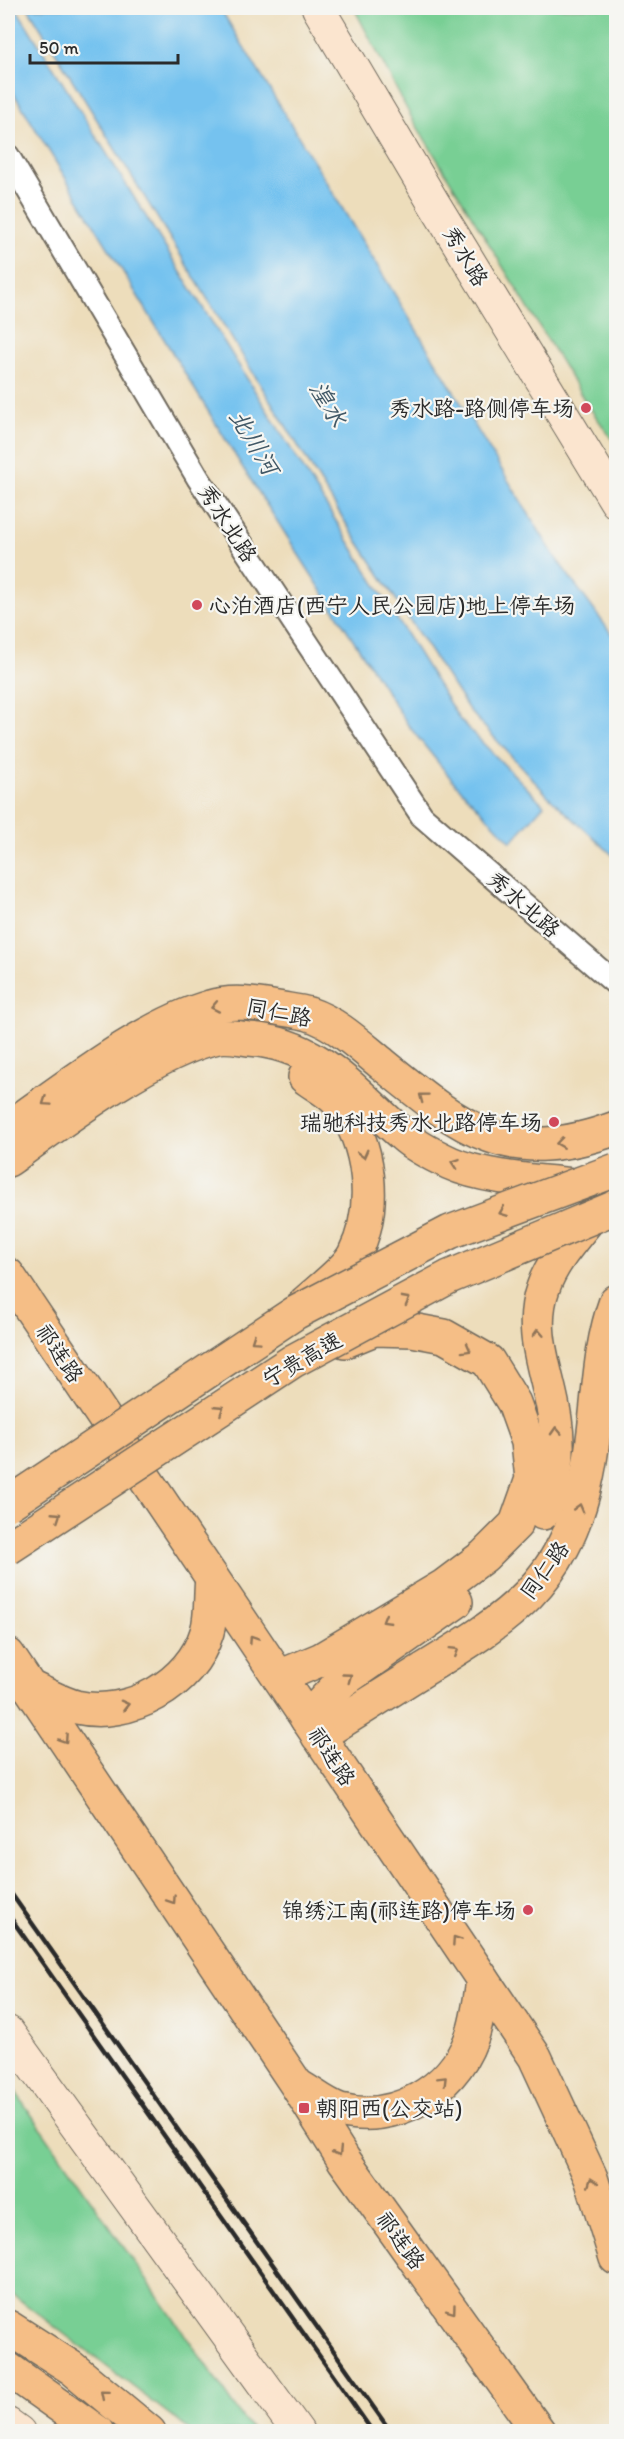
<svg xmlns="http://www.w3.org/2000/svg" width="624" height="2439" font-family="Itim,'LXGW WenKai TC',sans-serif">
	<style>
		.green { fill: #78cf94; stroke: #527d60; stroke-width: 1.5 }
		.water { fill: #74c2ef; stroke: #50768d; stroke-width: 1.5 }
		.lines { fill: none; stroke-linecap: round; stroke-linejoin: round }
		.street-casing { stroke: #6f695d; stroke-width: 26 }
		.secondary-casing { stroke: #6f695d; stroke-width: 34 }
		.primary-casing { stroke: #6f695d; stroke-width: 36 }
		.highway-casing { stroke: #6f695d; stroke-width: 36 }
		.street { stroke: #fff; stroke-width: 22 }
		.secondary { stroke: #fbe5cf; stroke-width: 32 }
		.primary { stroke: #f5be86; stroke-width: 33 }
		.highway { stroke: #f5be86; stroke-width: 33 }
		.rail { stroke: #2b2b2b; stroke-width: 4.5 }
		.highway-bridge-casing { stroke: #6f695d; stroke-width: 36; stroke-linecap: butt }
		.highway-bridge { stroke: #f5be86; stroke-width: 33 }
		.oneway { stroke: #907458 }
		.poi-dot { fill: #d1495b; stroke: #f6f6f2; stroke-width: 2 }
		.labels { text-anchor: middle; stroke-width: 4.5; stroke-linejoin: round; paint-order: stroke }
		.street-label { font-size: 22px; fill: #2b2b2b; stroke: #f6f6f2 }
		.poi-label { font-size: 22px; fill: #2b2b2b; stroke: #f6f6f2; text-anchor: end }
		.water-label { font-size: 24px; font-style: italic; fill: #415866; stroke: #f6f6f2 }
	</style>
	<rect width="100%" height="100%" fill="#f6f6f2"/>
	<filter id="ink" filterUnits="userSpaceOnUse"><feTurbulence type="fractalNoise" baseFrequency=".0167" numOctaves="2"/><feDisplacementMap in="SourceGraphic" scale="12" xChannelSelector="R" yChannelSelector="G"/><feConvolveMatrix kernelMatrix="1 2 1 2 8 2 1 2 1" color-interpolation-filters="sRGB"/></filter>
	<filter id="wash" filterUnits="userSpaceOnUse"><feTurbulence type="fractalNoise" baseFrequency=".008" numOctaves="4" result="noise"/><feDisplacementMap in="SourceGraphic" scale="24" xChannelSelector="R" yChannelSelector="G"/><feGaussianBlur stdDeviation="1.35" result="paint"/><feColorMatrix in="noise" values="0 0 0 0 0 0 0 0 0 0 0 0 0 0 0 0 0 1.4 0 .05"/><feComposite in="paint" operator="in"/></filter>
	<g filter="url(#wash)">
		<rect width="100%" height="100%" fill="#edddbb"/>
		<g class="green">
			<polygon points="362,8 616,8 616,445 585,401 410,115 356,12"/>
			<polygon points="8,2081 252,2431 191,2431 8,2291"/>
		</g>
		<g class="water">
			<polygon points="8,8 16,8 460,720 544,805 511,842 453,781 408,725 243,468 8,84"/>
			<polygon points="28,8 220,8 555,557 616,640 616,858 548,796 469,710 347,525"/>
		</g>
	</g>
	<g filter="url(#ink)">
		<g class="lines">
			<g class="street-casing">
				<polyline id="street" points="8,156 198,478 422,816 616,984"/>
			</g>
			<g class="secondary-casing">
				<g id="secondary">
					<polyline points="318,8 433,202 616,502"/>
					<polyline points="8,2032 298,2432"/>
					<polyline points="8,2424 19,2432"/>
				</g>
			</g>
			<g class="primary-casing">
				<g id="primary">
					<path d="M8,1128C64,1089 145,1025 210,1007C232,1000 256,1004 277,1008C287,1010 299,1011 309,1014C336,1023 358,1044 380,1062C462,1129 508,1168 616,1128"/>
					<path d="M318,1736C353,1714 388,1692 423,1670C508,1618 563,1585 586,1481C600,1421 595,1359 616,1301"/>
				</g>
			</g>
			<g class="highway-casing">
				<g id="highway">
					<path d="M305,1077C315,1085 330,1092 338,1102C371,1143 378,1208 354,1255C346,1270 318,1291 305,1303"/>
					<path d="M8,1160C60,1122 156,1050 218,1037C227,1035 240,1038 249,1039C320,1044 354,1093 403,1135C415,1146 435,1156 450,1163C483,1178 538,1181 574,1185"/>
					<polyline points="8,1275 535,2057 591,2178 616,2258"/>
					<path d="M543,1513C556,1483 560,1451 555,1419C549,1375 527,1333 543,1288C552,1261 574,1238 591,1216"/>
					<polyline points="8,1655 296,2084 344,2160 539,2432"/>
					<polyline points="279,1677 322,1659 444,1586 484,1556 516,1524 532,1479 528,1442 514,1403 488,1361 444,1336 412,1330 374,1329 345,1341"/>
					<path d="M29,1687C44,1693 60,1703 76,1707C129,1719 191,1685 207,1632C212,1616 210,1595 212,1578"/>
					<polyline points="307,1719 341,1682 456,1602"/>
					<path d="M300,2087C312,2094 327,2106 340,2110C394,2124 452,2091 471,2039C478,2021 480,2000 483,1980"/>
					<polyline points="8,2327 72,2368 149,2432"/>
					<polyline points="8,2369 97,2432"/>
				</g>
			</g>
			<use href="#street" class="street"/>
			<use href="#secondary" class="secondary"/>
			<use href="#primary" class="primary"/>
			<use href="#highway" class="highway"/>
			<g class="rail">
				<polyline points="8,1889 391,2432"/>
				<polyline points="8,1914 373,2432"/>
			</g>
			<g class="highway-bridge-casing">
				<g id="highway-bridge">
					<polyline points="8,1504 295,1313 450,1232 616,1170"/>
					<polyline points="8,1548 293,1361 449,1277 616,1207"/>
				</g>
			</g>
			<use href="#highway-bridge" class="highway-bridge"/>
		</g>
		<defs><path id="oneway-chevron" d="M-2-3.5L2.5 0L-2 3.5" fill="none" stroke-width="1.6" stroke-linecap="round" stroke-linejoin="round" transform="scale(1.5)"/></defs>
		<g class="oneway">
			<use href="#oneway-chevron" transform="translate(215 1007) rotate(169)"/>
			<use href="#oneway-chevron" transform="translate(423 1097) rotate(-143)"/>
			<use href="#oneway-chevron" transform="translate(46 1102) rotate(146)"/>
			<use href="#oneway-chevron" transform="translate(560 1143) rotate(172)"/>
			<use href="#oneway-chevron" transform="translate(363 1154) rotate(76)"/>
			<use href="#oneway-chevron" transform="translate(455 1163) rotate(-161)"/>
			<use href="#oneway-chevron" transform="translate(503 1212) rotate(159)"/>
			<use href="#oneway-chevron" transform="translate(406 1300) rotate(-28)"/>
			<use href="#oneway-chevron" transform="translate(538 1333) rotate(-93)"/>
			<use href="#oneway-chevron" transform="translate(255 1340) rotate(146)"/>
			<use href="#oneway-chevron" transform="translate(467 1349) rotate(29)"/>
			<use href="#oneway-chevron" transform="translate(220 1409) rotate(-33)"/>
			<use href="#oneway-chevron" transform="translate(556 1431) rotate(-93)"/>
			<use href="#oneway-chevron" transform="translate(579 1508) rotate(-75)"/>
			<use href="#oneway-chevron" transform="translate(57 1516) rotate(-33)"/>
			<use href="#oneway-chevron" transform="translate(386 1620) rotate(149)"/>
			<use href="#oneway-chevron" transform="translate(253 1639) rotate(-124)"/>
			<use href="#oneway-chevron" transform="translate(455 1651) rotate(-32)"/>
			<use href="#oneway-chevron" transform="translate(348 1677) rotate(-36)"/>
			<use href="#oneway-chevron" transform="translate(125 1705) rotate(-14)"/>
			<use href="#oneway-chevron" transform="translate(64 1739) rotate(56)"/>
			<use href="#oneway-chevron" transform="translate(172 1900) rotate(56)"/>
			<use href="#oneway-chevron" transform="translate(456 1940) rotate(-124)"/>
			<use href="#oneway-chevron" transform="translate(443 2080) rotate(-45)"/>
			<use href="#oneway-chevron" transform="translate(338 2152) rotate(58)"/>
			<use href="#oneway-chevron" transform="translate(592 2182) rotate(-110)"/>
			<use href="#oneway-chevron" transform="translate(452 2310) rotate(54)"/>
			<use href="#oneway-chevron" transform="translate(104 2394) rotate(-140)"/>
		</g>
	</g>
	<g class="poi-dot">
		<circle cx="586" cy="408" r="6"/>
		<circle cx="197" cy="605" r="6"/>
		<circle cx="554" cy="1122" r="6"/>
		<circle cx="528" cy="1910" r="6"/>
		<rect x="298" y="2102" width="12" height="12" rx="3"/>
	</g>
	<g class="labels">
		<g class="street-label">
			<text transform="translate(466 256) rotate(59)" y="8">秀水路</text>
			<text transform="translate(228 523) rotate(57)" y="8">秀水北路</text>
			<text transform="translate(524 904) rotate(41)" y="8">秀水北路</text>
			<text transform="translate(279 1012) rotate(11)" y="8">同仁路</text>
			<text transform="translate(60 1353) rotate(56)" y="8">祁连路</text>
			<text transform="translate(302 1359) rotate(-30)" y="8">宁贵高速</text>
			<text transform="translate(544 1570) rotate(-54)" y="8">同仁路</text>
			<text transform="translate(332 1756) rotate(56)" y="8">祁连路</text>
			<text transform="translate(401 2240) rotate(54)" y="8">祁连路</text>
		</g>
		<g class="poi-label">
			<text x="574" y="416">秀水路-路侧停车场</text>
			<text x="209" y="613" text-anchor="start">心泊酒店(西宁人民公园店)地上停车场</text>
			<text x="542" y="1130">瑞驰科技秀水北路停车场</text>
			<text x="516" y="1918">锦绣江南(祁连路)停车场</text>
			<text x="316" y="2116" text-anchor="start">朝阳西(公交站)</text>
		</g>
		<g class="water-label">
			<text transform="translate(328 404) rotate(59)" y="8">湟水</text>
			<text transform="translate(254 442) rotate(59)" y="8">北川河</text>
		</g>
	</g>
	<rect width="624" height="2439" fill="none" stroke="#f6f6f2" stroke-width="30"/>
	<path d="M30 54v9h148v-9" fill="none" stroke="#2b2b2b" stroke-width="3"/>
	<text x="39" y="54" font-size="18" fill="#2b2b2b" stroke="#f6f6f2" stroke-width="4.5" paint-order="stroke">50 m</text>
</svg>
